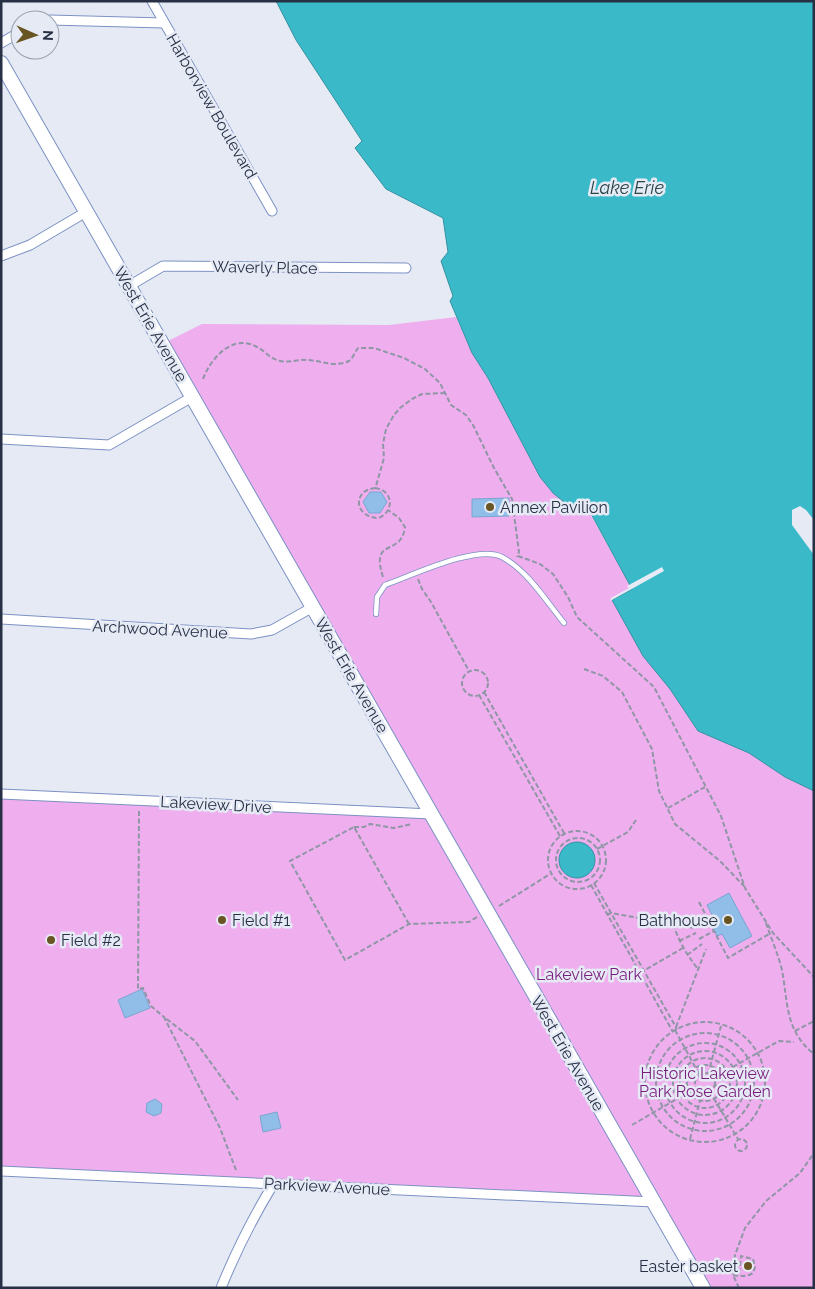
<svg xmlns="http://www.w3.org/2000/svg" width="815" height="1289" font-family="Raleway,sans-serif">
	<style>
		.green { fill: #efafee }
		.water { fill: #3abac9; stroke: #3491a1 }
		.pier { fill: #e5eaf5 }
		.building { fill: #90bee9; stroke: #79a6d0 }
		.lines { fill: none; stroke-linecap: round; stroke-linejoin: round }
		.lane-casing { stroke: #7c91c3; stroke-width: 6 }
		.street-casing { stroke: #7c91c3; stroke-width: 11 }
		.primary-casing { stroke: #7c91c3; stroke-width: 16 }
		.path { stroke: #8f96a5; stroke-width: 2; stroke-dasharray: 5 2.5; stroke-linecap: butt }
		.lane { stroke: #fff; stroke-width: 4.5 }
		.street { stroke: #fff; stroke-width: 9 }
		.primary { stroke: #fff; stroke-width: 14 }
		.poi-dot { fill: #695423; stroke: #e5eaf5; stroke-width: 2 }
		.labels { text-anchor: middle; stroke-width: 5; stroke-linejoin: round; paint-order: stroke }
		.street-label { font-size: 16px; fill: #273045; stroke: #e5eaf5 }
		.poi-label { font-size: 16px; fill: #273045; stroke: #e5eaf5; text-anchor: start }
		.park-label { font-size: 16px; fill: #7a1e7d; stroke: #e5eaf5 }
		.water-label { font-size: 18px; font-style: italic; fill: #2a4649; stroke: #e5eaf5 }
	</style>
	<rect width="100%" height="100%" fill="#e5eaf5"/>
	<polygon class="green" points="456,317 472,353 488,378 540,477 580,514 588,510 632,589 612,600 698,731 749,753 785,777 814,791 814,1286 810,1288 703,1288 653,1202 1,1171 1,794 430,814 162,344 202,324 389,325"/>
	<g class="water">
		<polygon points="276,1 814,1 814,791 785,777 749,753 698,731 670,689 643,656 612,600 632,589 589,510 580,515 553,493 540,477 488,378 472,353 450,301 453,296 441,261 448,252 443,218 386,189 355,148 362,141 296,40"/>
		<circle cx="577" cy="860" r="18"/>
	</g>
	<g class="pier">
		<polygon points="800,506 806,510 814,520 814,555 792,525 792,510"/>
		<polygon points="662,567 664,571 610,601 611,598 629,588 627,586"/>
	</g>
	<g class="building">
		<polygon points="370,492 381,492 387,502 380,513 369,513 363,502"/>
		<polygon points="509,498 509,516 472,517 472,499"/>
		<polygon points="729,893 752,936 730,948 722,934 717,936 710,922 714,919 707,905"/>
		<polygon points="142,989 150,1008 125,1018 118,1000"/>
		<polygon points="155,1099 162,1104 161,1113 154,1116 146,1112 147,1103"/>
		<polygon points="277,1112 281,1128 263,1132 260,1116"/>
	</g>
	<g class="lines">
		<g class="lane-casing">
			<path id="lane" d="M376,614L377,597L385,585C411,576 477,544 502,557C528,571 546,601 564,623"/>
		</g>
		<g class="street-casing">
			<g id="street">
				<polyline points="152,1 272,211"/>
				<polyline points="50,20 164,23"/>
				<polyline points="1,43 20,32"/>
				<polyline points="1,256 30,245 86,212"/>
				<polyline points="129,286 163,266 406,268"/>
				<polyline points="1,439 109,445 192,397"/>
				<polyline points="1,619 251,634 272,630 313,607"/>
				<polyline points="1,794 431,814"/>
				<polyline points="1,1171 654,1202"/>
				<path d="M221,1288C236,1251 253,1217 274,1183"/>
			</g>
		</g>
		<g class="primary-casing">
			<polyline id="primary" points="1,63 703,1288"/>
		</g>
		<g class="path">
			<path d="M203,379C210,360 231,334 255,346C263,349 268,357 277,360C284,363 292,361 300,360C312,359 322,363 334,364C339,364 345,363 349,361C353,358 355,352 358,348H374L404,358L425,369L440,383L451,405L466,415L473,425L494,468L512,499L519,552L517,557"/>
			<path d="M375,488C393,490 395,511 379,518C355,518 351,491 375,488L376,486L384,458L383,444L386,429L394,415L400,408L412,399L422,394L446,393"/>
			<polyline points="518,556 540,564 553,574 568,597 577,617 654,687 721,816 745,888 773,933 814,977"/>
			<path d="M383,577C370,536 401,558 405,527L399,518L388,510"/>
			<polyline points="418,579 422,589 431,602 469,671"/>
			<polyline points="584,669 603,676 622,692 652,749 659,791 675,824 720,861 744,886"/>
			<circle cx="475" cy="683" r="13"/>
			<polyline points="484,692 564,833"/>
			<polyline points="479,695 560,836"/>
			<polyline points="668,808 705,787"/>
			<polyline points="139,811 138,989 143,988 151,1006 164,1017"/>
			<polyline points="354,827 364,827 370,824 394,828 412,824"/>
			<circle cx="577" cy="860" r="29"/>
			<circle cx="578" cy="860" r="22"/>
			<polyline points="597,849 628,832 636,820"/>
			<polyline points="594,883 677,1029"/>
			<polyline points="591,885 673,1032"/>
			<polyline points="699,902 728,958 769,934"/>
			<polyline points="499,906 550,874"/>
			<polyline points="607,915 611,913 694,928"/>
			<path d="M766,923C771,938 778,954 782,970C788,1003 785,1031 814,1054"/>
			<polyline points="409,924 354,827 290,861 345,960 409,924 469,922 477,917"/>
			<path d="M673,924C679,941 686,954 698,969"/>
			<polyline points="699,939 714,931"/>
			<polyline points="679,941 696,933"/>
			<polyline points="687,955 702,944"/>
			<polyline points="640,973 683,948"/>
			<circle cx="705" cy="1082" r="60"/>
			<polyline points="676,1027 706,949"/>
			<polyline points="675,1030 699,1074"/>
			<polyline points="795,1031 814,1021"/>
			<circle cx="705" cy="1082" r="49"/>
			<circle cx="705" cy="1083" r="40"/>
			<circle cx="705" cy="1083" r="32"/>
			<circle cx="705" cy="1083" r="25"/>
			<circle cx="705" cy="1083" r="18"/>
			<polyline points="647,1068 695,1080"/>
			<circle cx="705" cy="1083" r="10"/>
			<polyline points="708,1074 721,1026"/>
			<polyline points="713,1078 779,1041 794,1042"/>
			<polyline points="714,1085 762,1099"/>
			<polyline points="710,1092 738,1139"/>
			<polyline points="632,1125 696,1088"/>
			<circle cx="741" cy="1145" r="6"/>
			<polyline points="690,1139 702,1093"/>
			<polyline points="236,1170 220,1128 164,1017 195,1041 238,1100"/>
			<path d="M733,1275C740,1276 747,1277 753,1273L755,1267L753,1259L741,1256L739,1275"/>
			<polyline points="739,1288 733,1275 735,1255 745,1228 766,1201 800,1173 814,1153"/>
		</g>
		<use href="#lane" class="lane"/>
		<use href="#street" class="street"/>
		<use href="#primary" class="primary"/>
	</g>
	<g class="poi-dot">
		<circle cx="490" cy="507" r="5"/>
		<circle cx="222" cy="920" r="5"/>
		<circle cx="728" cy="920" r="5"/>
		<circle cx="51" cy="940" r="5"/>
		<circle cx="748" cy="1266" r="5"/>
	</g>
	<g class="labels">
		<g class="street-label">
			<text transform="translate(212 106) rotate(60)" y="6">Harborview Boulevard</text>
			<text transform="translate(265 267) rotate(1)" y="6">Waverly Place</text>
			<text transform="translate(151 324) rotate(60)" y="6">West Erie Avenue</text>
			<text transform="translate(160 629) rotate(3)" y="6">Archwood Avenue</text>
			<text transform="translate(352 675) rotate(60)" y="6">West Erie Avenue</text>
			<text transform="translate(216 804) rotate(3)" y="6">Lakeview Drive</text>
			<text transform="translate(568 1053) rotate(60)" y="6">West Erie Avenue</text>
			<text transform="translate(327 1186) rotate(3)" y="6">Parkview Avenue</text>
		</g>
		<g class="poi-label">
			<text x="500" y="513">Annex Pavilion</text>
			<text x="232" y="926">Field #1</text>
			<text x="718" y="926" text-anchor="end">Bathhouse</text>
			<text x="61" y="946">Field #2</text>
			<text x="738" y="1272" text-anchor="end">Easter basket</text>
		</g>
		<g class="park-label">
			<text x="589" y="980">Lakeview Park</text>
			<text x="705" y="1079">Historic Lakeview<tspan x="705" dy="18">Park Rose Garden</tspan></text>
		</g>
		<g class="water-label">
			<text x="627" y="194">Lake Erie</text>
		</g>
	</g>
	<rect width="815" height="1289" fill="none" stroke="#273045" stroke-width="5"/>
	<g transform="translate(35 35) rotate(92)"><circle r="24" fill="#e5eaf5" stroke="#99a0af"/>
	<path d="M0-4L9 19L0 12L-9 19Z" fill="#695423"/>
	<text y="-8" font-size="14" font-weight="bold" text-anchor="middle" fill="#273045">N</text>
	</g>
</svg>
